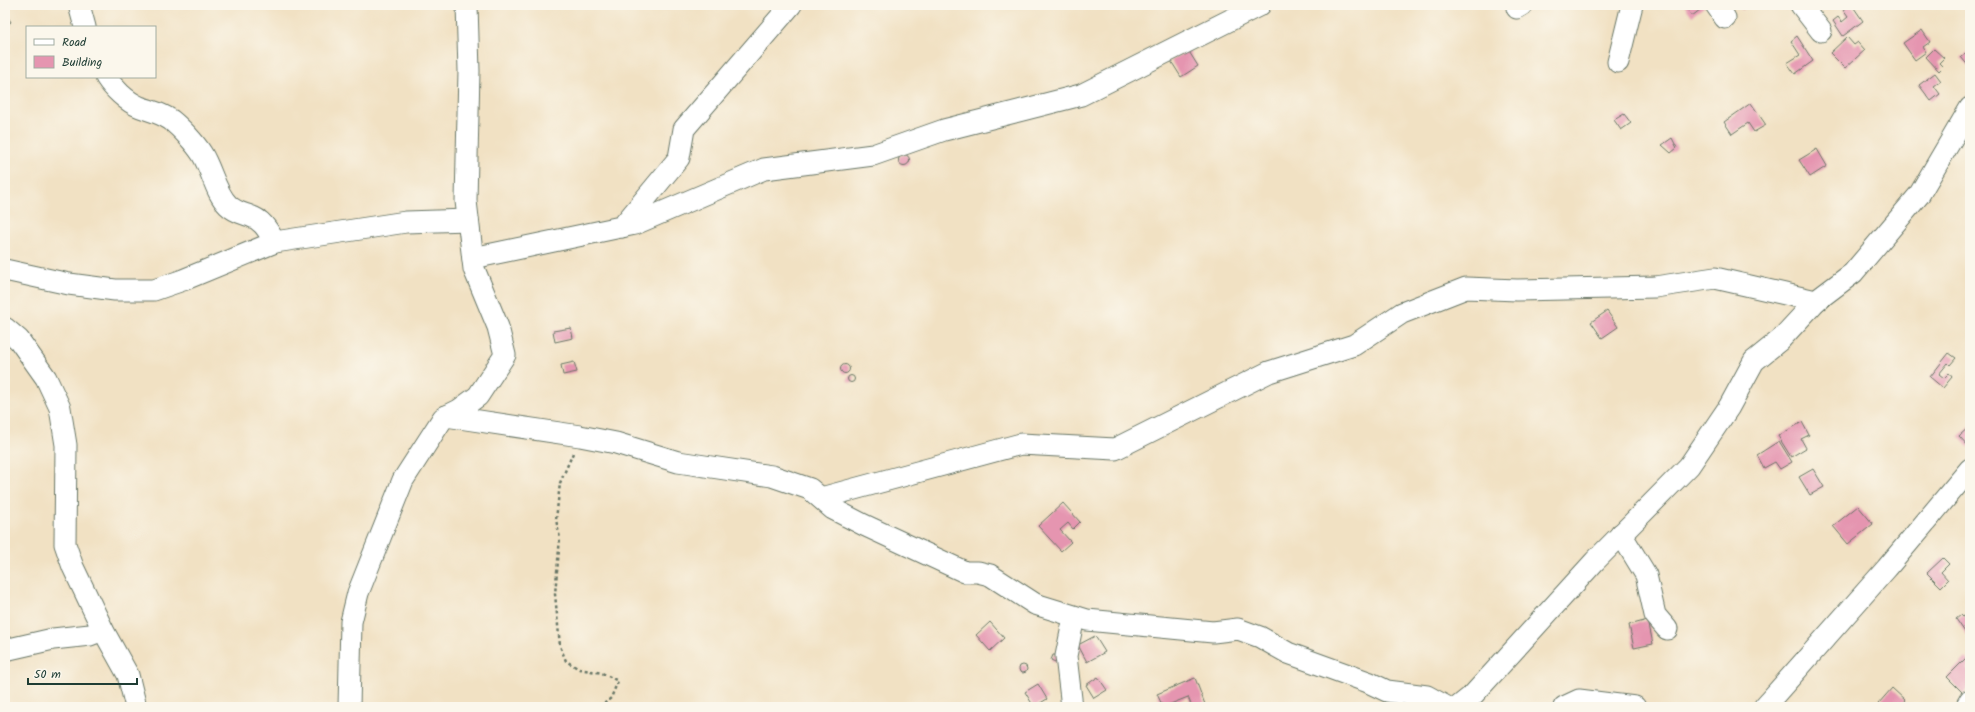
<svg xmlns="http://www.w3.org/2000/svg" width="1975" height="712" font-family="Kalam,sans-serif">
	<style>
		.building { fill: #e595b0 }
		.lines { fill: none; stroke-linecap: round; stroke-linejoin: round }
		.minor-casing { stroke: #687666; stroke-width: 23 }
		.path { stroke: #687666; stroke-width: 2.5; stroke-dasharray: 3 3; stroke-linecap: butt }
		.minor { stroke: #fff; stroke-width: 21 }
	</style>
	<rect width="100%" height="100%" fill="#fbf7ec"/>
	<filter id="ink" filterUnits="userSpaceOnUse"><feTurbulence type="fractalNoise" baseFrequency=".025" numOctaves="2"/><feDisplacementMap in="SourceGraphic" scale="8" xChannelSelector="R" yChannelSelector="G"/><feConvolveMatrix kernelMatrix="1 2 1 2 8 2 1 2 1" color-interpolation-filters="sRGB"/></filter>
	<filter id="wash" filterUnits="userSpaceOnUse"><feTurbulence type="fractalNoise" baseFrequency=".012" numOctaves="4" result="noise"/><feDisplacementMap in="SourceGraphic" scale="16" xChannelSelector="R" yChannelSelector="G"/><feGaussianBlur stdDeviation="0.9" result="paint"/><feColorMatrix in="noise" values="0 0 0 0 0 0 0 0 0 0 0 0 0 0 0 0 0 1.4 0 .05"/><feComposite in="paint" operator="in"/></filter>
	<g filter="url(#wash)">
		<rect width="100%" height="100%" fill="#f1e1c3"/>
		<g id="blocks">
			<g class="building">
				<polygon points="1684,5 1704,5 1705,6 1692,16"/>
				<polygon points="1738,5 1749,5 1742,10"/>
				<polygon points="1849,5 1852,5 1863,21 1843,36 1833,21 1838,17 1842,22 1848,17 1843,10"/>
				<polygon points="5,13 11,22 5,27"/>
				<polygon points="1922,30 1930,42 1923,47 1926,52 1915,60 1903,43"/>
				<polygon points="1797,36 1813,61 1795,74 1787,63 1800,55 1791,41"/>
				<polygon points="1847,37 1854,45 1858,42 1865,50 1845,68 1830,53"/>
				<polygon points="1934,49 1944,58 1939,63 1943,67 1939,71 1926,57"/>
				<polygon points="1188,50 1198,66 1181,77 1171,61"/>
				<polygon points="1970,50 1970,68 1961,57"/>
				<polygon points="1935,73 1941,81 1934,86 1940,94 1931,101 1919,85"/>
				<polygon points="1751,103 1766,125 1754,132 1748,123 1732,134 1724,122"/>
				<polygon points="1624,114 1631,123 1621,130 1614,120"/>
				<polygon points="1672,138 1677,148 1671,153 1662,145"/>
				<polygon points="1817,149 1827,166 1810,177 1799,160"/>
				<circle cx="904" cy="160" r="5.5"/>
				<polygon points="1607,311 1618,327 1602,338 1591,322"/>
				<polygon points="571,328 573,338 555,342 553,331"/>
				<polygon points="1949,353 1956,358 1950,365 1948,363 1939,374 1944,378 1949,373 1952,377 1943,388 1930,377"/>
				<polygon points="574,362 577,372 563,375 561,365"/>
				<circle cx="845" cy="369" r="4.5"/>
				<circle cx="851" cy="379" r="3.5"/>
				<polygon points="1802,422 1809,435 1801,439 1806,448 1791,457 1778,436"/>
				<polygon points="1970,426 1970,448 1959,436"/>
				<polygon points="1779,441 1792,462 1780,469 1775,462 1764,468 1757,455"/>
				<polygon points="1813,469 1824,487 1810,495 1799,477"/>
				<polygon points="1063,503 1080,522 1073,529 1068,523 1060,530 1071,542 1061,551 1038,526"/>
				<polygon points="1858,506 1873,524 1848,544 1833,526"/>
				<polygon points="1943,558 1949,564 1941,572 1948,580 1941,587 1927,573"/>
				<polygon points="1970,612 1970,633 1967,635 1956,619 1961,615 1963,617"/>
				<polygon points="1648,620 1653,644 1634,648 1629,625"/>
				<polygon points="990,622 1004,638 990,651 976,635"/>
				<polygon points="1095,636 1105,652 1087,662 1078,645"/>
				<polygon points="1053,655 1056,655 1058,660 1055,662 1051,660"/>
				<polygon points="1966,658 1970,662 1970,667 1967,669 1970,672 1970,686 1963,693 1947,677"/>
				<circle cx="1023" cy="669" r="4"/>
				<polygon points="1098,677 1107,690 1094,698 1086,685"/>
				<polygon points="1195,678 1206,707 1192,707 1188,697 1163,707 1157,694"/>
				<polygon points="1038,684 1047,699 1034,707 1025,692"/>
				<polygon points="1892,688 1905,700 1899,707 1881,707 1878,704"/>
			</g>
		</g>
	</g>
	<g filter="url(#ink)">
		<use href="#blocks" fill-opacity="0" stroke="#687666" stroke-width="1"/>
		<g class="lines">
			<g class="minor-casing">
				<g id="minor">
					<polyline points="79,5 85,27"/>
					<polyline points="1716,5 1725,18"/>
					<polyline points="1801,5 1821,31"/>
					<polyline points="1517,8 1522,5"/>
					<polyline points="1618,62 1632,5"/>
					<polyline points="622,227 679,158 684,129 791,5"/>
					<polyline points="275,242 406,222 468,220"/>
					<polyline points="473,258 635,224 764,169 873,155 944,130 1081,95 1260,5"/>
					<path d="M5,270L69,284L115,290H154L183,280L275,242C268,231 263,220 250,216C242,213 235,212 228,205C215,192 212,170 202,154C195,143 181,128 171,120C161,113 151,111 140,107C127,102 113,88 106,77"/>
					<polyline points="5,328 19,340 46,378 60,408 66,445 65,544 73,567 103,630 128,675 136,707"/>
					<polyline points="446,416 580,436 616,443 678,462 772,476 810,489 833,509 864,525 965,572 978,572 990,575 1035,604 1087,620 1213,632 1238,629 1260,637 1288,653 1368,682 1387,691 1427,696 1447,707"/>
					<polyline points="821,498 1021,444 1115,449 1269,372 1354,345 1402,313 1466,288 1517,290 1655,287 1715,278 1816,301 1853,273 1919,195 1970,108"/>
					<polyline points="1621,534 1646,575 1655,615 1667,629"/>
					<polyline points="5,650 53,639 90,635 103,630"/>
					<polyline points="349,707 351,622 358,593 403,480 443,418 459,410 478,396 505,355 498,327 474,269 466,201 469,71 467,5"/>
					<polyline points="1072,707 1066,656 1074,617"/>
					<polyline points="1458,707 1473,695 1595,561 1689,466 1729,407 1754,361 1780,340 1816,301"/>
					<polyline points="1564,707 1579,700 1635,707"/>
					<polyline points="1764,707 1887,568 1970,469"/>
					<polyline points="1966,707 1970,700"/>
				</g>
			</g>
			<polyline class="path" points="573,453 560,483 556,520 560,538 555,594 560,646 566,661 579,669 602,673 618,681 611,698 600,707"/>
			<use href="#minor" class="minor"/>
		</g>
	</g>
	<rect width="1975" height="712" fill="none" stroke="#fbf7ec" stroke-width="20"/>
	<rect x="26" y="26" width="130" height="52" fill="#fbf7ec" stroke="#a3ada2"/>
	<rect x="34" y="39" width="20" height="6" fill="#ffffff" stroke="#a3ada2"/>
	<text x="62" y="46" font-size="12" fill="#1f3d34">Road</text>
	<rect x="34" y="56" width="20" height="12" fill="#e595b0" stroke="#a3ada2"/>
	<text x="62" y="66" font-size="12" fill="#1f3d34">Building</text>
	<path d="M28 678v6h109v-6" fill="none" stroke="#1f3d34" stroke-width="2"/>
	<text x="34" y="678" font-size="12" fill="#1f3d34" stroke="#fbf7ec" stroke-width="3" paint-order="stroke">50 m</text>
</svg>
